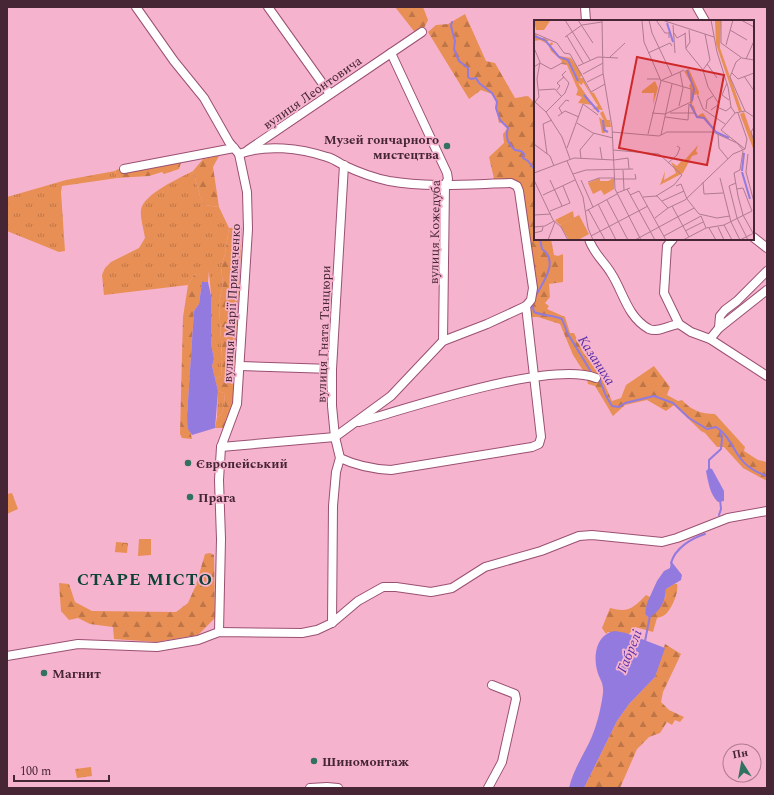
<svg xmlns="http://www.w3.org/2000/svg" width="774" height="795" font-family="Spectral,serif">
	<style>
		.grass { fill: url(#grass-tufts) }
		.forest { fill: url(#forest-firs) }
		.park { fill: url(#park-crowns) }
		.garden { fill: #e88f55 }
		.water { fill: #927adf }
		.lines { fill: none; stroke-linecap: round; stroke-linejoin: round }
		.stream { stroke: #927adf; stroke-width: 2 }
		.minor-casing { stroke: #9a5072; stroke-width: 10 }
		.minor { stroke: #fff; stroke-width: 8 }
		.poi-dot { fill: #31715f; stroke: #f6b3ce; stroke-width: 1.5 }
		.labels { text-anchor: middle; stroke-width: 3.5; stroke-linejoin: round; paint-order: stroke }
		.street-label { font-size: 13px; fill: #462534; stroke: #f6b3ce }
		.poi-label { font-size: 13px; font-weight: bold; fill: #462534; stroke: #f6b3ce; text-anchor: start }
		.water-label { font-size: 14px; font-style: italic; fill: #5830a6; stroke: #f6b3ce }
		.district-label { font-size: 17px; font-weight: bold; letter-spacing: 1px; fill: #0c4336; stroke: #f6b3ce }
		.inset-river { fill: none; stroke: #927adf; stroke-width: 2 }
		.inset-road { fill: none; stroke: #b07a90; stroke-width: 1 }
		.view { fill: #cf2829; fill-opacity: 0.15; stroke: #cf2829; stroke-width: 2 }
		.inset-edge { fill: none; stroke: #462534; stroke-width: 2 }
	</style>
	<defs>
		<pattern id="grass-tufts" width="24" height="20" patternUnits="userSpaceOnUse"><rect width="24" height="20" fill="#e88f55"/><path d="M3 7l-1-3M5 7V3M7 7l1-3M15 17l-1-3M17 17v-4M19 17l1-3" fill="none" stroke="#be7547"/></pattern>
		<pattern id="forest-firs" width="22" height="20" patternUnits="userSpaceOnUse"><rect width="22" height="20" fill="#e88f55"/><path d="M5 1l3.5 6h-7zM16 11l3.5 6h-7z" fill="#be7547"/></pattern>
		<pattern id="park-crowns" width="20" height="18" patternUnits="userSpaceOnUse"><rect width="20" height="18" fill="#e88f55"/><path d="M2 6a3 3 0 1 1 6 0M12 15a3 3 0 1 1 6 0" fill="none" stroke="#be7547"/></pattern>
	</defs>
	<rect width="100%" height="100%" fill="#f6b3ce"/>
	<g class="grass">
		<polygon points="115,171 117,178 62,186 61,192 65,251 59,252 7,231 7,197 66,180"/>
		<path d="M193,171L200,196L205,205L219,207L229,228L225,254L221,267L223,284L219,303L222,358L221,376L215,379L212,366L214,359L211,345L209,324L211,296L209,271L194,275L188,285L104,295L102,275L105,268L111,262L139,248L145,238C144,230 140,218 141,210C143,194 180,178 193,171Z"/>
		<polygon points="218,391 224,393 225,403 221,415 217,417"/>
	</g>
	<g class="forest">
		<polygon points="395,7 423,7 428,20 422,32 417,35"/>
		<path d="M465,14L486,61L495,63L515,98L528,96L535,103V239H551L554,255L558,256L563,254V282L549,284L550,297L545,303L549,306L547,309L565,317L570,333H574L583,352L601,376L612,401L621,398L626,385L654,366L670,387L667,395L678,401L682,400C691,410 701,414 715,414L745,447L744,451L758,460L767,462V481L743,468L724,447H717L705,433L701,431L674,405L666,411L647,400L625,405L613,416L595,386L588,384L586,375L573,355L560,324L538,317H532L530,302L531,300L517,186L495,183L489,157L504,143L503,134L507,129L504,122L499,123L496,106L497,102L492,94L481,90L469,99L428,32L436,25L448,24Z"/>
		<polygon points="219,156 213,167 219,207 205,205 200,196 193,171 203,159"/>
		<polygon points="173,161 181,163 179,169 164,174 162,172 149,176 117,178 115,171 118,169 122,172"/>
		<polygon points="242,227 233,401 224,428 215,428 217,417 221,415 225,403 224,393 218,391 215,379 221,376 222,358 219,303 223,284 221,267 225,254 229,228"/>
		<polygon points="209,270 208,282 202,282 199,304 194,311 187,416 192,439 182,438 180,434 183,317 188,285 194,275"/>
		<polygon points="12,493 18,509 7,514 7,494"/>
		<polygon points="210,553 214,555 215,618 198,635 156,642 114,639 113,627 90,624 78,618 69,620 61,611 59,583 69,584 75,602 92,611 176,612 188,603 196,585 205,554"/>
		<path d="M674,584H677C679,592 672,608 666,614C664,616 660,617 657,618L653,632L635,627L629,634L608,632L606,634L602,628L610,608C629,613 633,608 646,595L650,597L645,614L649,618L665,598L666,589Z"/>
		<polygon points="665,644 681,654 663,692 661,702 669,710 684,717 680,722 675,720 672,725 667,722 660,733 649,737 637,749 620,788 584,788 617,721 629,704 655,677"/>
	</g>
	<g class="park">
		<polygon points="116,542 128,543 127,553 115,552"/>
		<polygon points="91,767 92,776 77,778 75,769"/>
	</g>
	<polygon class="garden" points="139,539 151,539 151,555 138,556"/>
	<g class="water">
		<polygon points="202,282 208,282 211,296 211,344 214,359 212,366 218,391 215,428 192,435 188,429 187,416 194,311 199,304"/>
		<path d="M709,468L712,469L724,491V501L718,502C710,495 708,481 706,471Z"/>
		<path d="M671,561L682,575L681,580L666,589C665,602 661,610 649,618L645,614L647,603L657,581L664,571L670,568Z"/>
		<path d="M615,631L626,633L665,648L655,677L629,704L617,721L584,788H569C573,771 581,759 589,743C596,729 601,709 603,693C604,682 599,679 597,670C593,654 597,634 615,631Z"/>
	</g>
	<g class="lines">
		<g class="stream">
			<path d="M452,22L451,26L455,41L454,49L459,61L468,68V77L471,79L476,78L479,83L492,93L497,102L496,108L500,120L508,128C505,138 508,143 515,150L521,151L524,154L523,158L528,161L535,170"/>
			<path d="M535,297C542,284 560,261 542,249L540,239"/>
			<path d="M532,303L534,312C544,316 553,315 562,319L568,334L593,375"/>
			<path d="M599,378L606,396L612,406L619,407L625,403L654,396L673,403L689,418L707,429L716,427C729,435 732,448 741,459C747,467 758,473 767,476"/>
			<polyline points="709,469 709,460 721,449 722,439 720,431"/>
			<polyline points="719,515 721,509 720,499"/>
			<path d="M671,563C675,548 692,538 705,534"/>
			<polyline points="645,641 650,616"/>
		</g>
		<g class="minor-casing">
			<g id="minor">
				<polyline points="136,7 174,61 204,98 229,142 239,154 247,192 248,229 237,404 221,447 219,480 221,539 219,632"/>
				<polyline points="268,7 330,94"/>
				<polyline points="585,7 586,21"/>
				<polyline points="697,7 705,21"/>
				<polyline points="422,32 391,53 447,173 448,179 445,185 443,341"/>
				<polyline points="248,150 391,53"/>
				<polyline points="124,169 234,148"/>
				<polyline points="753,237 767,248"/>
				<path d="M589,239C593,253 604,261 611,273C623,291 627,317 649,329C658,333 670,325 679,324L691,332L710,339L767,376"/>
				<polyline points="673,239 667,246 664,293 679,324"/>
				<polyline points="719,328 720,316 725,310 737,301 767,271"/>
				<polyline points="710,339 719,328 767,290"/>
				<polyline points="240,366 332,369"/>
				<path d="M359,422C410,408 550,360 596,378"/>
				<path d="M221,447L335,437L391,396L443,341L487,324L526,306L531,300L533,288L519,191L517,186L511,183C471,184 430,188 389,181C374,178 358,172 343,165C338,162 332,158 327,157C300,148 266,144 239,154"/>
				<path d="M340,458C357,466 372,469 391,470L532,447L539,444L541,437L526,306"/>
				<polyline points="332,623 333,506 336,472 340,458 335,437 332,406 332,369 344,165"/>
				<polyline points="7,656 78,644 157,647 198,640 219,632 302,633 317,630 332,623 358,601 383,587 396,587 431,592 452,588 485,567 541,551 579,536 592,535 662,542 677,538 728,518 767,511"/>
				<polyline points="310,788 327,787 338,788"/>
				<polyline points="488,788 502,762 516,699 515,694 492,685"/>
			</g>
		</g>
		<use href="#minor" class="minor"/>
	</g>
	<g class="poi-dot">
		<circle cx="447" cy="146" r="4"/>
		<circle cx="188" cy="463" r="4"/>
		<circle cx="190" cy="497" r="4"/>
		<circle cx="44" cy="673" r="4"/>
		<circle cx="314" cy="761" r="4"/>
	</g>
	<g class="labels">
		<g class="street-label">
			<text transform="translate(312 92) rotate(-35)" y="5">вулиця Леонтовича</text>
			<text transform="translate(434 232) rotate(-89)" y="5">вулиця Кожедуба</text>
			<text transform="translate(231 303) rotate(-87)" y="5">вулиця Марії Примаченко</text>
			<text transform="translate(323 334) rotate(-88)" y="5">вулиця Гната Танцюри</text>
		</g>
		<g class="poi-label">
			<text x="439" y="144" text-anchor="end">Музей гончарного<tspan x="439" dy="15">мистецтва</tspan></text>
			<text x="196" y="468">Європейський</text>
			<text x="198" y="502">Прага</text>
			<text x="52" y="678">Магнит</text>
			<text x="322" y="766">Шиномонтаж</text>
		</g>
		<g class="water-label">
			<text transform="translate(597 360) rotate(57)" y="5">Казаниха</text>
			<text transform="translate(629 651) rotate(-68)" y="5">Габрелі</text>
		</g>
		<g class="district-label">
			<text x="145" y="585">СТАРЕ МІСТО</text>
		</g>
	</g>
	<g transform="translate(534 20)">
		<rect width="220" height="220" fill="#f6b3ce"/>
		<path d="M181,0H187L186,28L208,91L205,92L182,24ZM121,61L124,68L119,85L120,73H108V71ZM210,92L220,121V131L206,94ZM39,191L40,198L26,205L21,200Z" fill="#e88f55"/>
		<path d="M1,13L5,18H10L16,21H11L14,25L18,22L19,24L16,27L25,36L37,38L48,54L46,58H49L56,72L60,73L69,90L58,89L64,86L49,62L48,65L44,63L59,85L44,83L48,77L42,75L44,70L33,45L27,44L28,41L17,31L14,24L6,20L0,21ZM155,49L165,72L164,79L163,74L160,75L158,85L160,86L163,96L169,93L181,110L170,98H163L156,85L157,70L155,66L157,63L150,51ZM69,91L73,100H76L77,107H72L71,113H68L65,97L70,101L66,93ZM164,125L162,131L164,134L158,136L149,153L126,165L131,151L130,160L142,153L137,142L143,146L149,139V142Z" fill="#e88f55"/>
		<path d="M0,0H15L16,1L10,10H2ZM45,195L55,214L44,220H35L26,205Z" fill="#e88f55"/>
		<path d="M66,158V161H74L80,158V169L70,175L67,170L59,174L54,163Z" fill="#e88f55"/>
		<path class="inset-river" d="M133,3L139,22M0,16L11,20L25,37L34,40L44,61M153,50L160,69L158,81M50,75L65,92M156,84L163,97L170,98L182,112L195,118M69,100L70,110L74,112M208,151L210,133M208,152L216,179"/>
		<path class="inset-road" d="M31,0L56,40M44,0L59,23M68,0L69,53L78,107L81,169L107,220M100,0H118M115,0L118,13L138,55M122,0L131,13H135V18M128,0L180,17M177,0L183,32L194,67L197,87L201,93L211,91L220,97M187,0V23L208,38L220,40M207,0L220,7M108,1L110,22L127,61L114,114M139,5L141,33M196,10L213,20M0,13L23,23L30,33L36,34L57,72L71,64M140,13L143,18L152,13M151,13L152,29L169,50L174,67L185,84L177,90M33,16L49,43M31,17L48,5L68,2M192,25L199,0M0,28L6,42L3,59L5,77L1,82M152,28L156,22L155,10M114,33L136,23L138,26M76,37L91,23M207,38L202,42L196,57L211,91M212,39L220,21M173,44L183,58M44,46L64,37L84,38M0,47L6,43L17,49L28,43L32,44M169,50L176,40L171,14M198,53L204,59L220,53M49,54L69,43M210,56L220,71M113,59H126M128,60L146,52M53,62L69,54M193,63L188,75L195,80M5,70L21,69L27,76M23,70L26,66L23,63L30,57M164,76L169,89L191,104M0,81L12,92L28,117L36,139M145,86L149,68L146,52L150,50M183,87L192,91L197,87M172,89L173,80L179,76M12,92L31,73L35,63L28,55L32,51M28,93L25,88L32,80L35,81M118,93L131,94L157,82V69L126,60M136,93H162M201,93L187,110L211,129M204,93L213,119L211,129M24,96L31,91L45,97M131,97L154,100L155,84M43,103L59,113L79,118M220,107L217,112L220,121M78,112L125,116L133,112H179L203,123L209,130M184,114L185,128L194,139M127,115L138,64M0,124L16,136L20,146M66,127L68,139M33,128L49,84L64,95M79,130L125,134L148,155L140,165L122,176M13,134L9,104L18,100M214,134L212,152L220,182M47,138L46,130L60,113M80,140L94,138L95,149M33,141L49,177L54,208L59,220M134,143L143,135L146,128L143,126M89,150L90,170M206,150L200,153L204,176L209,195L219,213M206,150L209,131M0,153L40,138L80,140M39,154L52,150L99,149M186,158L197,202L206,220M81,159H102L101,154M0,160L19,200L27,207L34,220M16,160L28,186M47,160L59,187M54,162L65,158H80M169,162L170,174L189,173M202,163L195,166L203,198L214,220M142,166L147,164L153,179L165,194L183,198L196,196M93,169L121,220M83,173L96,168M9,175L41,160M96,175L105,171L132,220M109,177L123,176L134,188M73,180L94,220M128,181L150,171M64,184L82,220M138,186L155,217M54,189L71,220M16,191L36,183L29,166M52,191L83,174M0,195L17,194M167,196L172,208M121,198L134,188L151,180L199,134L211,129M190,205L198,220M0,207L11,206L20,201M184,207L190,220M175,208L182,220M151,211L169,202M0,213L8,211L9,207M57,216L114,186M130,216L167,196M14,220L21,202M101,220L160,188M149,220L172,208L190,205L218,191L209,168L203,169M206,220L220,213"/>
		<path class="view" d="M103,37L190,55L173,145L85,128Z"/>
		<rect width="220" height="220" class="inset-edge"/>
	</g>
	<rect width="774" height="795" fill="none" stroke="#462534" stroke-width="16"/>
	<g transform="translate(742 763) rotate(349)"><circle r="19" fill="#f6b3ce" stroke="#b07a90"/>
	<path d="M0-3L7 15L0 10L-7 15Z" fill="#31715f"/>
	<text y="-6" font-size="11" font-weight="bold" text-anchor="middle" fill="#462534">Пн</text>
	</g>
	<path d="M14 775v6h95v-6" fill="none" stroke="#462534" stroke-width="2"/>
	<text x="20" y="775" font-size="12" fill="#462534" stroke="#f6b3ce" stroke-width="3" paint-order="stroke">100 m</text>
</svg>
